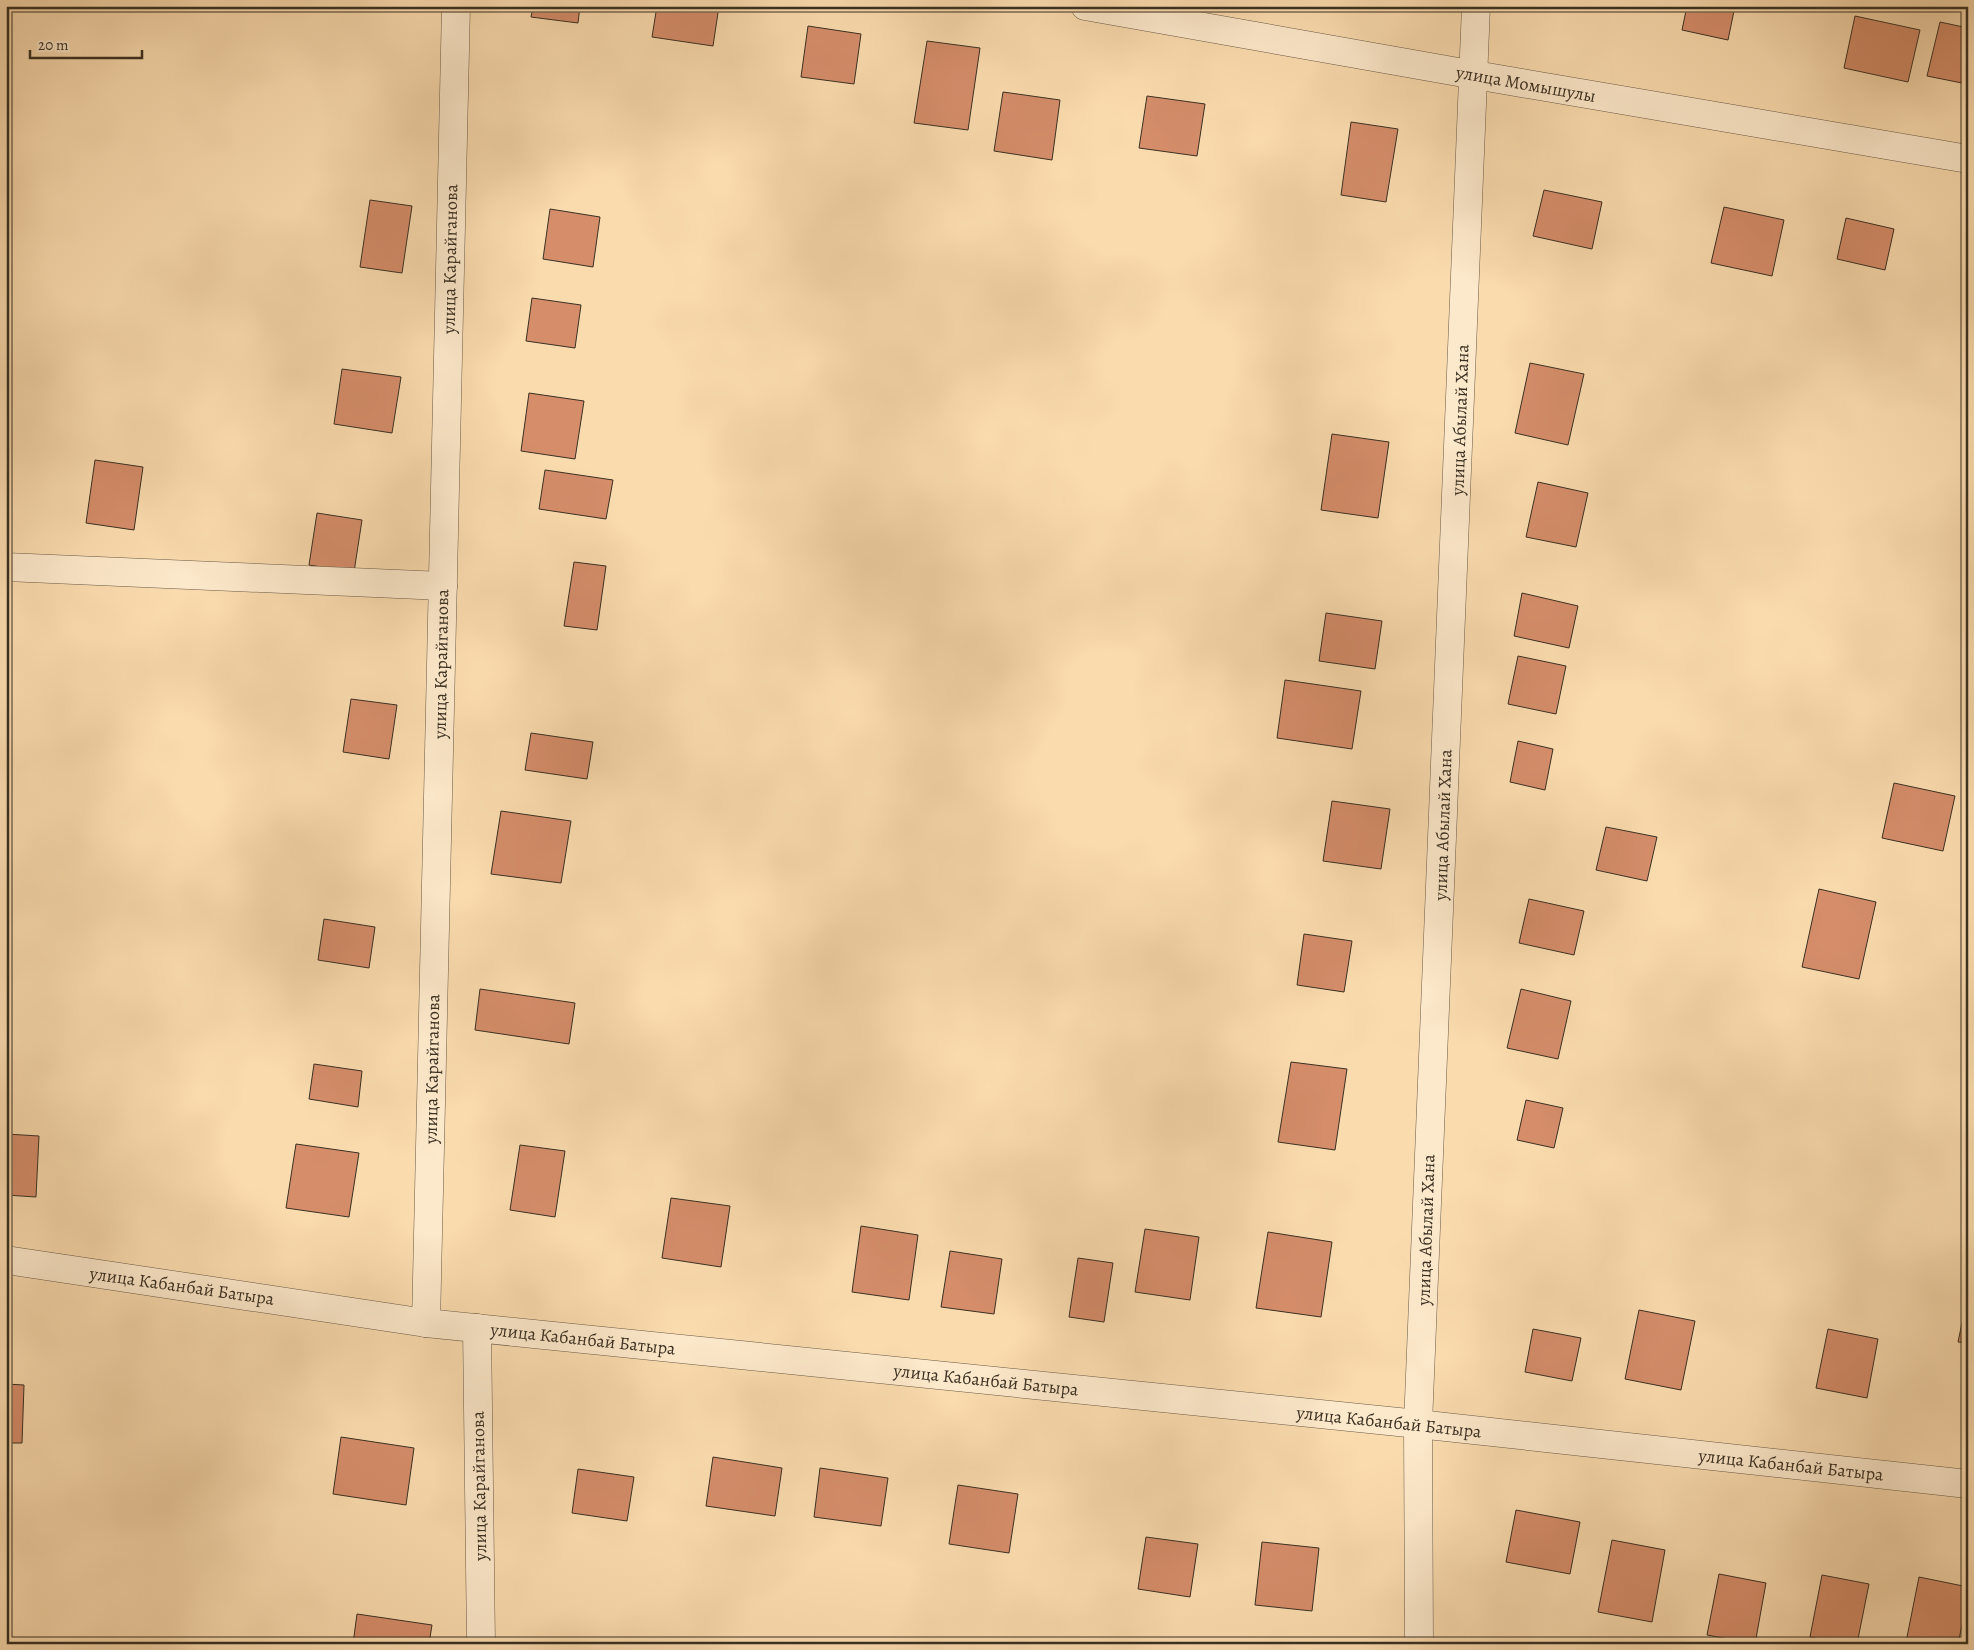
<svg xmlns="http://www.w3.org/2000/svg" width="1974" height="1650" font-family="Alegreya,serif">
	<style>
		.building { fill: #d58d6a; stroke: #3a3023 }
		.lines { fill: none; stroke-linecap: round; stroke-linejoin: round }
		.minor-casing { stroke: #6a5b46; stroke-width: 29 }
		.tertiary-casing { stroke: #6a5b46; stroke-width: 29 }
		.minor { stroke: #fce8ca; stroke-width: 28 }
		.tertiary { stroke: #fce8ca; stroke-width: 28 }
		.labels { text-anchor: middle; stroke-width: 4; stroke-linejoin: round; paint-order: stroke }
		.street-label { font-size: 18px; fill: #3a3023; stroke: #fce8ca }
	</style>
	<rect width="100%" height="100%" fill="#fadbae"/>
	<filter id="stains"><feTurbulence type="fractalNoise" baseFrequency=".004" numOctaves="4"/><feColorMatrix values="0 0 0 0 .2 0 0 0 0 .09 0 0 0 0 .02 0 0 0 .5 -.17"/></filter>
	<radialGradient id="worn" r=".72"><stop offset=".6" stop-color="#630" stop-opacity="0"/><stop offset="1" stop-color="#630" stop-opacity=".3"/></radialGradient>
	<g class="building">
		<polygon points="533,6 580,6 578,23 531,17"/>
		<polygon points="657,6 719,6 713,46 652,37"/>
		<polygon points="1687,6 1735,6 1728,40 1682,30"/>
		<polygon points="1855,16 1920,30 1908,82 1844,68"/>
		<polygon points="1940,22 1968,28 1968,57 1962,83 1927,76"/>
		<polygon points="808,26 861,34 854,84 801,77"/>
		<polygon points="927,41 980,48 968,130 914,123"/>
		<polygon points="1003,92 1060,100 1052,160 994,151"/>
		<polygon points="1147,96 1205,104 1197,156 1139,148"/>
		<polygon points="1351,122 1398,129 1386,202 1341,195"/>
		<polygon points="1544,190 1602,202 1592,249 1533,236"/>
		<polygon points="370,200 412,206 402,273 360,267"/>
		<polygon points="1724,207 1784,220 1772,276 1711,263"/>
		<polygon points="550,209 600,217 593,267 543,259"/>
		<polygon points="1846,218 1894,229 1885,270 1837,259"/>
		<polygon points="532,298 581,305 575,348 526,341"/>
		<polygon points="1530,363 1584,374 1568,445 1515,433"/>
		<polygon points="342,369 401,377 392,433 334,424"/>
		<polygon points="529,393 584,401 575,459 521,451"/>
		<polygon points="1332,434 1389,442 1378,518 1321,510"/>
		<polygon points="95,460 143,467 134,530 86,523"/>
		<polygon points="545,470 613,480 606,519 539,509"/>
		<polygon points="1538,482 1588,493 1576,547 1526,537"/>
		<polygon points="317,513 362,520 354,572 309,565"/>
		<polygon points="574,562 606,566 597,630 564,626"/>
		<polygon points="1522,593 1578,606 1569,648 1514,636"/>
		<polygon points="1326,613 1382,621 1375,669 1319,661"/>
		<polygon points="1518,656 1566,666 1556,714 1508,704"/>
		<polygon points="1285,680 1361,691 1352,749 1277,738"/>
		<polygon points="351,699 397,705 389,759 343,752"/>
		<polygon points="531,733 593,742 587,779 525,770"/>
		<polygon points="1518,741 1553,749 1545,790 1510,782"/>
		<polygon points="1894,783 1955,796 1943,851 1882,838"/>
		<polygon points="1332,801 1390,809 1381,869 1323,861"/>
		<polygon points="501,811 571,821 561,883 491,874"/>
		<polygon points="1606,827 1657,837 1647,881 1596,870"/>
		<polygon points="1819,889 1876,902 1859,979 1802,967"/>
		<polygon points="1529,899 1584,911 1574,955 1519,943"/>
		<polygon points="324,919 375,927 369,968 318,960"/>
		<polygon points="1304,934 1352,941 1344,992 1297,985"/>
		<polygon points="480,989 575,1003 569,1044 475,1030"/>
		<polygon points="1521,989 1571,1001 1558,1059 1507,1048"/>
		<polygon points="1291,1062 1347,1069 1335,1150 1278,1142"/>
		<polygon points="314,1064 362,1071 358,1107 309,1099"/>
		<polygon points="1526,1100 1563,1108 1554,1148 1517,1140"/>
		<polygon points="6,1134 39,1136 36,1197 6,1195"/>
		<polygon points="296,1144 359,1153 349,1217 286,1208"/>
		<polygon points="520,1145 565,1151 555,1217 510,1210"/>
		<polygon points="671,1198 730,1206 721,1267 662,1258"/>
		<polygon points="861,1226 918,1235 909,1300 852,1292"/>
		<polygon points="1145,1229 1199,1237 1190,1300 1135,1292"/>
		<polygon points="1268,1232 1332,1242 1321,1317 1256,1308"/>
		<polygon points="950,1251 1002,1259 994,1314 941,1307"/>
		<polygon points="1078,1258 1113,1263 1104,1322 1069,1317"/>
		<polygon points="1968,1294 1968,1343 1958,1342"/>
		<polygon points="1639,1310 1695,1321 1681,1390 1625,1379"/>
		<polygon points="1533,1329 1581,1338 1572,1381 1525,1372"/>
		<polygon points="1828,1329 1878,1339 1867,1398 1816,1388"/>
		<polygon points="6,1384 24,1385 22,1443 6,1443"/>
		<polygon points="341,1437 414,1448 406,1505 333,1494"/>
		<polygon points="713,1457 782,1468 775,1516 706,1506"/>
		<polygon points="820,1468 888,1478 881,1526 814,1517"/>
		<polygon points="578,1469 634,1477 627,1521 572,1513"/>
		<polygon points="958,1485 1018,1494 1009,1553 949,1544"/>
		<polygon points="1516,1510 1580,1522 1570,1574 1506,1562"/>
		<polygon points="1146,1537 1198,1544 1190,1597 1138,1589"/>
		<polygon points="1612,1540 1665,1550 1652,1622 1598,1612"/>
		<polygon points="1262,1542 1319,1548 1312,1611 1255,1605"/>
		<polygon points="1719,1574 1766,1583 1755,1644 1707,1635"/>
		<polygon points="1822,1575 1869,1584 1857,1644 1845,1644 1810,1637"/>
		<polygon points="1919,1577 1968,1587 1968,1596 1958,1644 1915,1644 1906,1642"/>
		<polygon points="357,1614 432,1625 429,1644 353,1644"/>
	</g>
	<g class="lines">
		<g class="minor-casing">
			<g id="minor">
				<polyline points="1085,6 1475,75 1968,159"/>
				<polyline points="6,567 443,586"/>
				<polyline points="6,1260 426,1323 1418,1424"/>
				<polyline points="426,1323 456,6"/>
				<polyline points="477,1328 481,1644"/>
			</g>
		</g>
		<g class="tertiary-casing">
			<g id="tertiary">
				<polyline points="1418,1424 1968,1484"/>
				<polyline points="1419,1644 1418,1424 1476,6"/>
			</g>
		</g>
		<use href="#minor" class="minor"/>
		<use href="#tertiary" class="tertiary"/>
	</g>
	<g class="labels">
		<g class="street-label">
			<text transform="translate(1526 84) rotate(10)" y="6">улица Момышулы</text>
			<text transform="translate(450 259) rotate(-89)" y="6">улица Карайганова</text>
			<text transform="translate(1460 420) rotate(-88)" y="6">улица Абылай Хана</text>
			<text transform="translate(441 664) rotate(-89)" y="6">улица Карайганова</text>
			<text transform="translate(1443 825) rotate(-88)" y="6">улица Абылай Хана</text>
			<text transform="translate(432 1069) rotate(-89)" y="6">улица Карайганова</text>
			<text transform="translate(1426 1230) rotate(-88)" y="6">улица Абылай Хана</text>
			<text transform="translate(182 1286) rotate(8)" y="6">улица Кабанбай Батыра</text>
			<text transform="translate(583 1339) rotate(6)" y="6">улица Кабанбай Батыра</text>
			<text transform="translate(986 1380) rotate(6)" y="6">улица Кабанбай Батыра</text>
			<text transform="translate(1389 1422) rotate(6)" y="6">улица Кабанбай Батыра</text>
			<text transform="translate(1791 1465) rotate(6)" y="6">улица Кабанбай Батыра</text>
			<text transform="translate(479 1486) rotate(-91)" y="6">улица Карайганова</text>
		</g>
	</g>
	<rect width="1974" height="1650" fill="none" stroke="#fadbae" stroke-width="25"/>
	<rect x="8" y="8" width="1959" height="1635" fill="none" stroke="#3a3023" stroke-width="2.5"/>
	<rect x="12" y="12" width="1949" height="1625" fill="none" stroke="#3a3023"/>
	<path d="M30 50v8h112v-8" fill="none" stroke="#3a3023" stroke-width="2.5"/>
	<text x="38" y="50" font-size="15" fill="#3a3023" stroke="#fce8ca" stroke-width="4" paint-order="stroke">20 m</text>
	<rect width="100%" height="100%" filter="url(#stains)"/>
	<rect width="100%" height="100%" fill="url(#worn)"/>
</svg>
